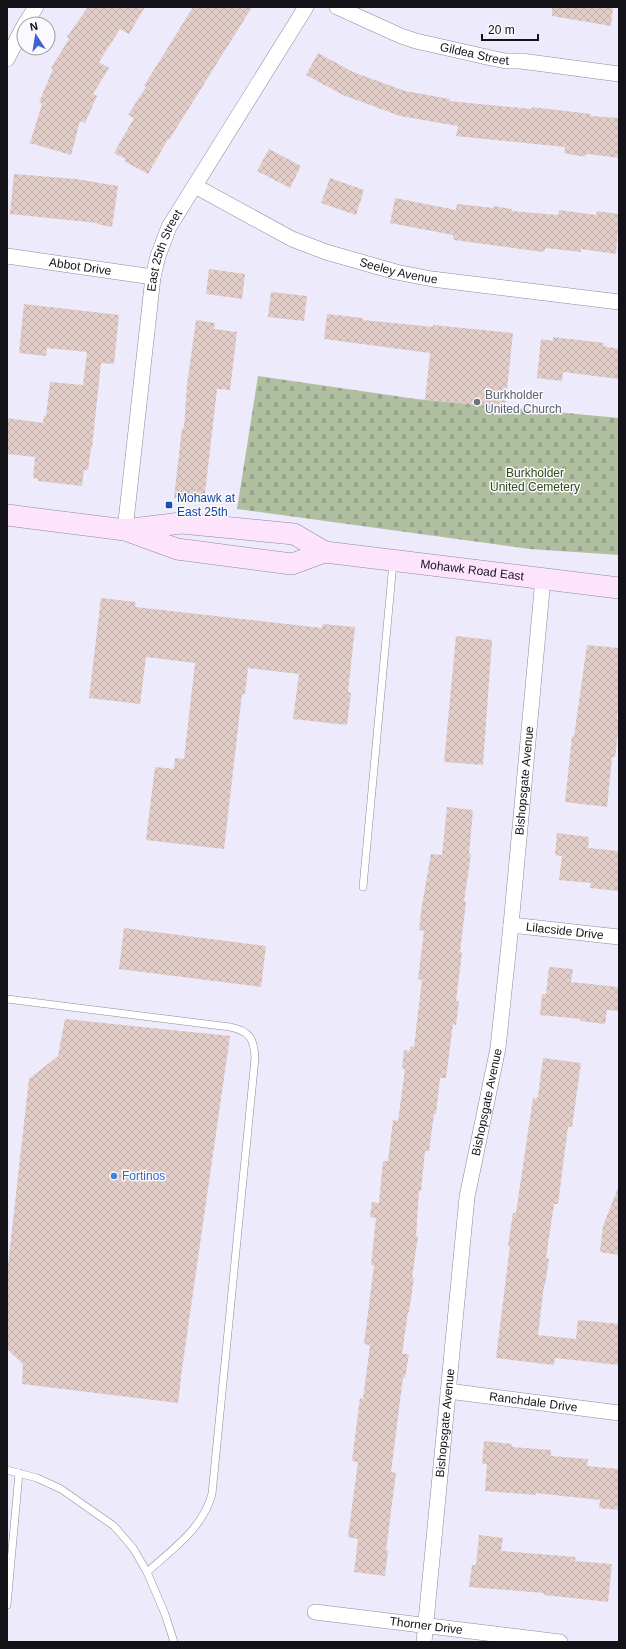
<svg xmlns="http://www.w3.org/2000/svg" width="626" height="1649" font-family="Arial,sans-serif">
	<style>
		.cemetery { fill: url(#cemetery-stones) }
		.building { fill: url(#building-cross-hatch) }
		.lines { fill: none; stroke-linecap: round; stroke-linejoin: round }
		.lane-casing { stroke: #8d8a9a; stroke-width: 8 }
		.street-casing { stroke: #8d8a9a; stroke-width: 16 }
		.secondary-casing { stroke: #8d8a9a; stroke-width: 22 }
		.lane { stroke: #fff; stroke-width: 7 }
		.street { stroke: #fff; stroke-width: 15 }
		.secondary { stroke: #fde3fc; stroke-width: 21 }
		.worship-dot { fill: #6b7280; stroke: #faf9fd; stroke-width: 1.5 }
		.transit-dot { fill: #1a4fb4; stroke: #faf9fd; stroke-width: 1.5 }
		.shop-dot { fill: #3f7fe0; stroke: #faf9fd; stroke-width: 1.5 }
		.labels { text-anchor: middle; stroke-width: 3; stroke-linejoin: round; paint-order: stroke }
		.street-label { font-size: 12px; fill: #131218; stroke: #faf9fd }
		.worship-label { font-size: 12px; fill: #5b616d; stroke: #faf9fd; text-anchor: start }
		.park-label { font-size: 12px; fill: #354915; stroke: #faf9fd }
		.transit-label { font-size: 12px; fill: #164399; stroke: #faf9fd; text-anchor: start }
		.shop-label { font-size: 12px; fill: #366cbe; stroke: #faf9fd; text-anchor: start }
	</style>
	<defs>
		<pattern id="cemetery-stones" width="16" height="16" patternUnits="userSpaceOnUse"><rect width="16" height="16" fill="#b1bfa1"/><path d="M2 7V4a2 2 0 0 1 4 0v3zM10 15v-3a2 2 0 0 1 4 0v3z" fill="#97a38a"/></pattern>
		<pattern id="building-cross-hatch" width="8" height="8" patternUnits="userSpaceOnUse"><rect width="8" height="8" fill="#e2cdc8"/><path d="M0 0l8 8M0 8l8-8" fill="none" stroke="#c1afab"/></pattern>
	</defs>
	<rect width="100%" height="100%" fill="#edeafc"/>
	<polygon class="cemetery" points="258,376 416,399 619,418 619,555 530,549 237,509"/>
	<g class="building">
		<polygon points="88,7 145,7 129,34 120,29 99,62 109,68 93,94 97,96 85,123 80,121 71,155 30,143 42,104 39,102 53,69 51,68 69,39 67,37"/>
		<polygon points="193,7 252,7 169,140 168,139 148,174 124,161 126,159 114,153 134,118 128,115 146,87 144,86"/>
		<polygon points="552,7 613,7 611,26 552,16"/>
		<polygon points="318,53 353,72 405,91 450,99 449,101 532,109 532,107 591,114 590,116 619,118 619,158 588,154 585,155 585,157 564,153 565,147 456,136 458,126 400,116 343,95 306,75"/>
		<polygon points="269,149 301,166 290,188 257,171"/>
		<polygon points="14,174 76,179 118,186 112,227 97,224 97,223 10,214"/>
		<polygon points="330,178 364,190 356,215 321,203"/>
		<polygon points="395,198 456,210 457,204 494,208 494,206 512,209 512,211 558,215 559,210 596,215 597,211 619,214 616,254 581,249 581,252 546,248 543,252 454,240 453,235 390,223"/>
		<polygon points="209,269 245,274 242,299 206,294"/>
		<polygon points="271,292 307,296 304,321 268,317"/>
		<polygon points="24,304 119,315 114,364 101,363 92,448 91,448 88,470 84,470 82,486 38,481 38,479 33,478 35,457 7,454 7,418 43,423 44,416 46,416 50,382 83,385 87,352 47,348 46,356 19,353"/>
		<polygon points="327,314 363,318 363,320 433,327 433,325 513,333 505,408 425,400 430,353 324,339"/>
		<polygon points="196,320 215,323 214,329 237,332 230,390 217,389 204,502 174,498 182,428 184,428 187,385"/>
		<polygon points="553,337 604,343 603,346 619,349 619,379 563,372 562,381 537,378 541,339 553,341"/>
		<polygon points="101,598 136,602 135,607 322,628 323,624 355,627 348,692 351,693 347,725 293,719 299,674 248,668 245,694 242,694 224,849 146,840 155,767 174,769 175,758 184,759 195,663 146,657 140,704 89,698"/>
		<polygon points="456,636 492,640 483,765 444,762"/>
		<polygon points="587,645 619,648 619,701 617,719 619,720 619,724 615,757 612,757 607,807 565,802 572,736 574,737"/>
		<polygon points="447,807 473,810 469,854 471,854 464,901 466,902 460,952 462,952 456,1001 459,1001 456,1025 453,1024 446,1078 440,1078 436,1114 434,1114 429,1151 425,1151 421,1191 419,1191 416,1236 418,1236 412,1278 414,1278 409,1312 408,1312 402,1354 409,1354 405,1378 403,1377 391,1472 396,1473 386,1550 388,1550 385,1576 354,1572 358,1539 348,1537 358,1462 352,1461 360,1398 363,1399 370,1345 364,1344 374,1265 371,1265 376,1218 370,1217 372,1202 379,1203 383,1161 388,1161 393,1120 398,1121 405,1069 402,1068 404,1050 410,1051 410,1046 414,1047 422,980 418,979 424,931 419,930 422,905 431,854 442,855"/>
		<polygon points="557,833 589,837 588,848 619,851 619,891 590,888 591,883 559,880 562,856 555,855"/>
		<polygon points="124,928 266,946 261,987 119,969"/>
		<polygon points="549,967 573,969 571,982 619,987 619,1011 607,1010 605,1024 580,1021 581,1019 540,1015 542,994 546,994"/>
		<polygon points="65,1019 230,1036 182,1369 178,1403 22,1384 23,1364 7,1349 7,1274 29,1079 58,1056"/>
		<polygon points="543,1058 581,1063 572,1127 568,1127 558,1204 554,1204 546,1258 549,1259 545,1285 544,1285 538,1335 576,1339 578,1320 619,1324 619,1365 555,1358 554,1365 496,1358 510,1246 508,1246 513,1213 516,1213 533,1098 536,1099 537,1097 538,1097"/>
		<polygon points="618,1188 619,1189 619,1255 600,1252 603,1226"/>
		<polygon points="484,1441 512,1444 512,1447 551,1450 551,1456 588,1459 587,1466 619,1469 619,1510 599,1508 600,1500 536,1493 536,1495 485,1491 487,1464 482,1464"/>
		<polygon points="479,1535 503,1538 501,1551 576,1557 575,1561 612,1564 608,1602 544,1595 544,1593 469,1587 472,1565 476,1565"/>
	</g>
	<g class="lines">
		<g class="lane-casing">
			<g id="lane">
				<polyline points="363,887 393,563"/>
				<path d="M7,999L230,1027C250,1031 254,1039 255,1058L212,1494C203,1528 173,1549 147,1572"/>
				<polyline points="7,1470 37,1478 61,1489 114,1526 133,1548 147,1572 165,1614 174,1642"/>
				<polyline points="7,1605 19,1473"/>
			</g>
		</g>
		<g class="street-casing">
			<g id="street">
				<path id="s1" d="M337,7L401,36L416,41L491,58L506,61H521L619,74"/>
				<polyline points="25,24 36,7"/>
				<polyline points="7,59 24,26"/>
				<path id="s2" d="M195,186L292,239L326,252L396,272L432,279L619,302"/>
				<path id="s3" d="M7,256L153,277"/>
				<path id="s4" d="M125,530L153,277L158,256L169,227L306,7"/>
				<path id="s5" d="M511,925L619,937"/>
				<path id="s6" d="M448,1391L619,1413"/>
				<path id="s7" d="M315,1612L560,1642"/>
				<path id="s8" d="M424,1642L467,1197L498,1048L511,925L543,579"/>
			</g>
		</g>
		<g class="secondary-casing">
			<g id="secondary">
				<polyline points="7,515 125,530 177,549 292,564 325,552"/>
				<path id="s9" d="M125,530L181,523L294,534L325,552L619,588"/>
			</g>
		</g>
		<use href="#lane" class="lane"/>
		<use href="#street" class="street"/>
		<use href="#secondary" class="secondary"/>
	</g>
	<circle class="worship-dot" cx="477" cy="402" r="4"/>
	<rect class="transit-dot" x="165" y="501" width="8" height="8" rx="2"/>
	<circle class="shop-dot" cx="114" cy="1176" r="4"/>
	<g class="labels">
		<g class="street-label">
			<text dy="4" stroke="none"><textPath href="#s1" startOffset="146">Gildea Street</textPath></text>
			<text dy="4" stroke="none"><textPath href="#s4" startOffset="283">East 25th Street</textPath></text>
			<text dy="4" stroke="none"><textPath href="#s3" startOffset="74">Abbot Drive</textPath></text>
			<text dy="4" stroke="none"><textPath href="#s2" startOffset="222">Seeley Avenue</textPath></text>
			<text dy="4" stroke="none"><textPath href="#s9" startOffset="354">Mohawk Road East</textPath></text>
			<text dy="4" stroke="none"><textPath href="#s8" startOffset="868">Bishopsgate Avenue</textPath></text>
			<text dy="4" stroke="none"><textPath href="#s5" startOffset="54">Lilacside Drive</textPath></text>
			<text dy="4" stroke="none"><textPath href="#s8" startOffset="544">Bishopsgate Avenue</textPath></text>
			<text dy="4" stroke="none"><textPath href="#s6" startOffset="86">Ranchdale Drive</textPath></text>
			<text dy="4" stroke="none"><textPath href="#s8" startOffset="220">Bishopsgate Avenue</textPath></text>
			<text dy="4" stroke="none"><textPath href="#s7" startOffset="112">Thorner Drive</textPath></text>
		</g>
		<g class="worship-label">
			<text x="485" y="399">Burkholder<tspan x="485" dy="14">United Church</tspan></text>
		</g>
		<g class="park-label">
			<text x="535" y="477">Burkholder<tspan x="535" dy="14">United Cemetery</tspan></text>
		</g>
		<g class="transit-label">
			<text x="177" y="502">Mohawk at<tspan x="177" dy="14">East 25th</tspan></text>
		</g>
		<g class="shop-label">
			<text x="122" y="1180">Fortinos</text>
		</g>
	</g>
	<rect width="626" height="1649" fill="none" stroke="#131218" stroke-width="16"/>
	<g transform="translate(36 36) rotate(348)"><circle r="19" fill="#faf9fd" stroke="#9e9da1"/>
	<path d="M0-3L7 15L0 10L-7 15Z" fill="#4261d4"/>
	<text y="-6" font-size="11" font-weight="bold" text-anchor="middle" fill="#131218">N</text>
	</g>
	<path d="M482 34v6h56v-6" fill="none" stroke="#131218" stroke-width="2"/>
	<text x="488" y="34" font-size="12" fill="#131218" stroke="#faf9fd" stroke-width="3" paint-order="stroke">20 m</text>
</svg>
